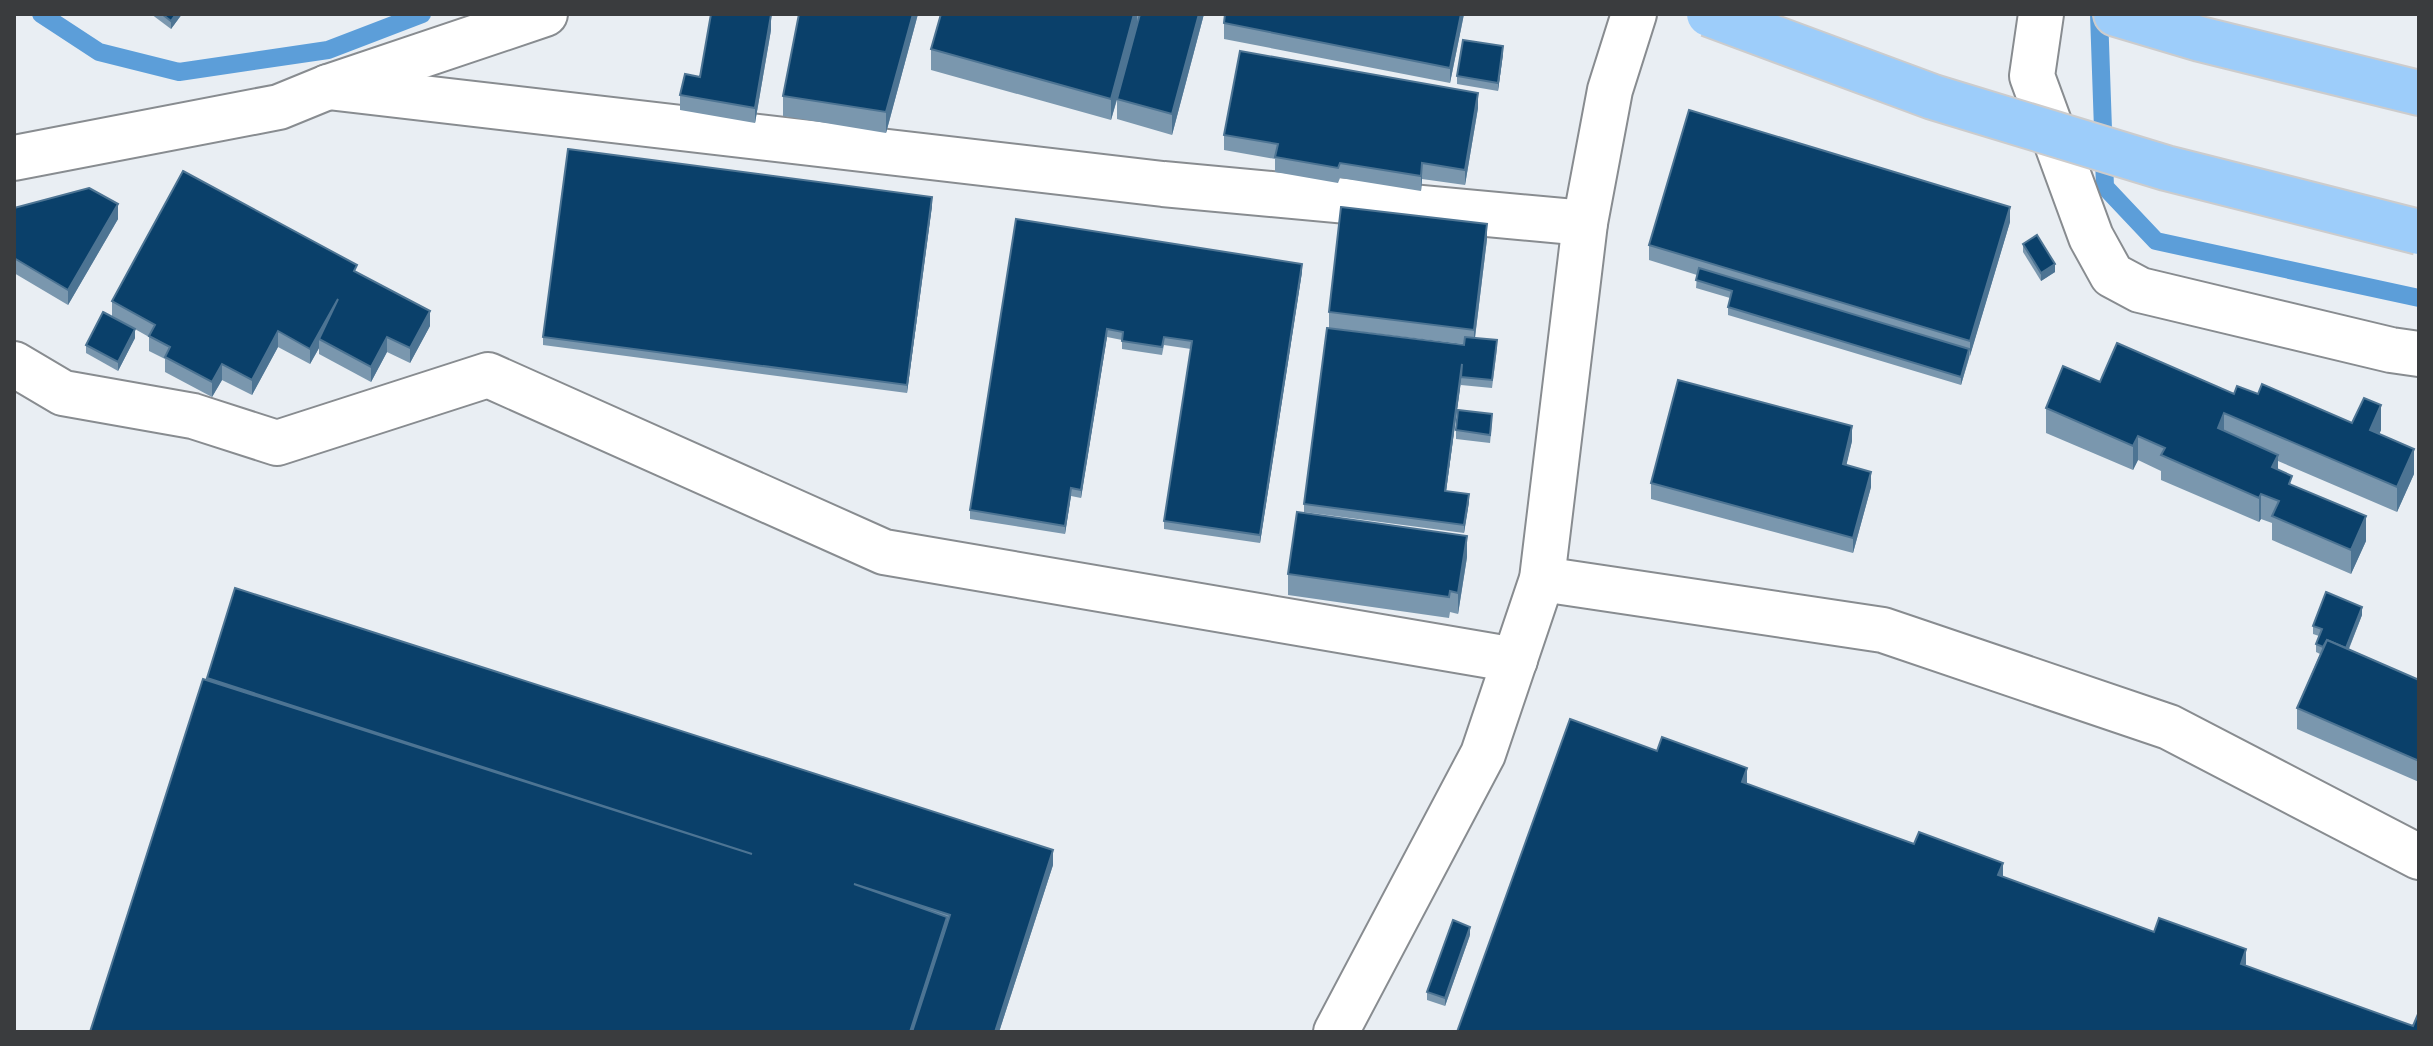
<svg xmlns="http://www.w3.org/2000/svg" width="2433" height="1046" font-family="'Exo 2',sans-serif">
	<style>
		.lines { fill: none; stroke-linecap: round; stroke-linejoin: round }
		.stream { stroke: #5c9ed9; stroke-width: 18 }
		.minor-casing { stroke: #888c90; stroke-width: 48 }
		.highway-casing { stroke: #cccccd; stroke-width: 48 }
		.minor { stroke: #fff; stroke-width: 44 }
		.highway { stroke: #9dcdfa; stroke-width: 44 }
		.highway-bridge-casing { stroke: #cccccd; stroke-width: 48; stroke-linecap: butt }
		.highway-bridge { stroke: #9dcdfa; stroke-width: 44 }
		.wall { fill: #7a97ae }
		.shaded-wall { fill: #4d7493 }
		.building { fill: #0a406a; stroke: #4d7493; stroke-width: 2 }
	</style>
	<rect width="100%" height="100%" fill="#e9eef3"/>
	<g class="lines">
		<g class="stream">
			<polyline points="41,14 99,52 179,72 328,50 422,14"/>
			<polyline points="2099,14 2105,187 2156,241 2419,298"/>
		</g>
		<g class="minor-casing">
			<g id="minor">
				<polyline points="2041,14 2032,76 2091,237 2112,275 2140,290 2391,350 2419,354"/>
				<polyline points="328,87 1163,184 1585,223"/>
				<polyline points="14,158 279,107 328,87 545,14"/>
				<polyline points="14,364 63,393 193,416 277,443 488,375 884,552 1515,660"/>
				<polyline points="1542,579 1883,630 2169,727 2419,857"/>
				<polyline points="1336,1032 1483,754 1542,579 1585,223 1610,90 1634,14"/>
			</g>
		</g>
		<g class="highway-casing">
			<polyline id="highway" points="2116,14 2200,39 2419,93"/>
		</g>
		<use href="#minor" class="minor"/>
		<use href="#highway" class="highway"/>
		<g class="highway-bridge-casing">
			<polyline id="highway-bridge" points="1709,14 1933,97 2166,168 2419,232"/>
		</g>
		<use href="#highway-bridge" class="highway-bridge"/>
	</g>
	<g class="wall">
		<polygon points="151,14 182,14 171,29"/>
		<polygon points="918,14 886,133 783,116 783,96"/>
		<polygon points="941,14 1204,14 1172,135 1117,119 1117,100 1111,120 931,70 931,49"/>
		<polygon points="1464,14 1450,83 1224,39 1224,23"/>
		<polygon points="771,30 755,123 680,110 680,95"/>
		<polygon points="1503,54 1498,91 1457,84 1457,76"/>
		<polygon points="1478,108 1465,185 1422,179 1421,191 1340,178 1338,183 1275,172 1275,159 1224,150 1224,135"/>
		<polygon points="932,206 907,393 543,345 543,337"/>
		<polygon points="14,208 118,219 68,305 14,273"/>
		<polygon points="1016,219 1302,272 1260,543 1164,529 1164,521 1191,349 1164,345 1162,355 1122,349 1122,340 1107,337 1081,498 1071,496 1065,534 970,519 970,510"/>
		<polygon points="2010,222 1961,385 1728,315 1728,307 1730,298 1696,288 1697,275 1649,260 1649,245"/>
		<polygon points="1487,239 1475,338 1497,348 1492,388 1461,385 1461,381 1446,491 1469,502 1464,533 1304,512 1304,504 1464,345 1464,344 1329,328 1329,312"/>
		<polygon points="2023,244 2055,272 2041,281 2023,252"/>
		<polygon points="357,272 430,326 410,363 387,352 371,382 319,354 319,348 310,364 278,347 252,395 222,380 212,397 165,372 165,359 149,351 149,337 112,316 112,301"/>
		<polygon points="135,338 118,371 86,353 86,345"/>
		<polygon points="2100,382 2234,394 2258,394 2352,423 2381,430 2379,434 2414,474 2397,512 2278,461 2278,470 2292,485 2366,541 2351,574 2272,540 2272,523 2261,519 2259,522 2161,480 2161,471 2138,460 2133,470 2046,433 2046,408"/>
		<polygon points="1492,422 1490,443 1456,439 1456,430"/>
		<polygon points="1852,441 1846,465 1871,487 1853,553 1651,499 1651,483"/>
		<polygon points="1467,557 1458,614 1450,612 1449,618 1288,595 1288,574"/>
		<polygon points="2362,615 2349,649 2419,680 2419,782 2297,729 2297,708 2320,654 2316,652 2316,644 2319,636 2313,634 2313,626"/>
		<polygon points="207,678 1053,865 999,1032 90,1032"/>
		<polygon points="1470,935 1445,1006 1427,1000 1427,992"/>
	</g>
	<g class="shaded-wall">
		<polygon points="176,14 182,14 171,29 171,21"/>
		<polygon points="913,14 918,14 886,133 886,112"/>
		<polygon points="1134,14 1137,14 1137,26 1111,120 1111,99"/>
		<polygon points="1199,14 1204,14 1172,135 1172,114"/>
		<polygon points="1461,14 1464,14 1450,83 1450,68"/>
		<polygon points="771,15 771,30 755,123 755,108"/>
		<polygon points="1503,46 1503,54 1498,91 1498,83"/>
		<polygon points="1478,93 1478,108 1465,185 1465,170"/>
		<polygon points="1422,163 1422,179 1421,191 1421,176"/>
		<polygon points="932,197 932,206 907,393 907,385"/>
		<polygon points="118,204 118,219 68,305 68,290"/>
		<polygon points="2010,207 2010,222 1970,356 1970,341"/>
		<polygon points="1487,224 1487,239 1474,345 1474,330"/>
		<polygon points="1302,264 1302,272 1260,543 1260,535"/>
		<polygon points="2055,264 2055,272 2041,281 2041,273"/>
		<polygon points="338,299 319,339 319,348 310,364 310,349"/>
		<polygon points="430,311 430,326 410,363 410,348"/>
		<polygon points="135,329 135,338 118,371 118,362"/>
		<polygon points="1107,329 1107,337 1081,498 1081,490"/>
		<polygon points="278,331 278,347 252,395 252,380"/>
		<polygon points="387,337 387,352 371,382 371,367"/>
		<polygon points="1969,349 1969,357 1961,385 1961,377"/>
		<polygon points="222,364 222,380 212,397 212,382"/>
		<polygon points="1462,364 1461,381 1445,499 1445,491"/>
		<polygon points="2381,405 2381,430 2370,455 2370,430"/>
		<polygon points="2224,413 2224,438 2218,428"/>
		<polygon points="1852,426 1852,441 1843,480 1843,464"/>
		<polygon points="2138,436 2138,460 2133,470 2133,446"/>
		<polygon points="2414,449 2414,474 2397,512 2397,487"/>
		<polygon points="2278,455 2278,480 2272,467"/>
		<polygon points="1871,472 1871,487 1853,553 1853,538"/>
		<polygon points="1071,488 1071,496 1065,534 1065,526"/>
		<polygon points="1469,494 1469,502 1464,533 1464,525"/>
		<polygon points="2261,494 2261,519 2259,522 2259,498"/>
		<polygon points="2366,516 2366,541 2351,574 2351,550"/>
		<polygon points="1467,536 1467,557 1458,614 1458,593"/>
		<polygon points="2362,607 2362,615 2343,663 2343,655"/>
		<polygon points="1747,768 1747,784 1742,782"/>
		<polygon points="1053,850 1053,865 999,1032 995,1032"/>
		<polygon points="2003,863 2003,878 1998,875"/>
		<polygon points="947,917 947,932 915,1032 910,1032"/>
		<polygon points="1470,927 1470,935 1445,1006 1445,998"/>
		<polygon points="2246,949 2246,964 2241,979 2241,964"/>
	</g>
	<g class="building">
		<polygon points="162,14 176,14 171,21"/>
		<polygon points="711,14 764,14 771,15 755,108 680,95 685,74 700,77"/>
		<polygon points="799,14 913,14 886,112 783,96"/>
		<polygon points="941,14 1134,14 1111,99 931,49"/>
		<polygon points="1140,14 1199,14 1172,114 1117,99"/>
		<polygon points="1225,14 1461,14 1450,68 1224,23"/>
		<polygon points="1463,40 1503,46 1498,83 1457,76"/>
		<polygon points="1240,51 1478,93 1465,170 1422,163 1421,176 1340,163 1338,168 1275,157 1278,144 1224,135"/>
		<polygon points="1689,110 2010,207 1970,341 1649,245"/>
		<polygon points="568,149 932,197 907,385 543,337"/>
		<polygon points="183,171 357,265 354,271 430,311 410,348 387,337 371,367 319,339 338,299 310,349 278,331 252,380 222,364 212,382 165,357 170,347 149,336 155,325 112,301"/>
		<polygon points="89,188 118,204 68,290 14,258 14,208"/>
		<polygon points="1341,207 1487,224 1474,330 1329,312"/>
		<polygon points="1016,219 1302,264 1260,535 1164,521 1192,341 1164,337 1162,347 1122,341 1123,332 1107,329 1081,490 1071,488 1065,526 970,510"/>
		<polygon points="2037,235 2055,264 2041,273 2023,244"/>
		<polygon points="1699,268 1969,349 1961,377 1728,307 1732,291 1696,280"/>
		<polygon points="103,312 135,329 118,362 86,345"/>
		<polygon points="1327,328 1464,345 1465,337 1497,340 1492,380 1461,377 1462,364 1445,491 1469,494 1464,525 1304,504"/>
		<polygon points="2117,343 2234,394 2237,386 2258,394 2262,384 2352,423 2364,398 2381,405 2370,430 2414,449 2397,487 2224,413 2218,428 2278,455 2272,467 2292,476 2289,484 2366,516 2351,550 2272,516 2279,501 2261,494 2259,498 2161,455 2165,448 2138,436 2133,446 2046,408 2063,366 2100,382"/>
		<polygon points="1678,380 1852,426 1843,464 1871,472 1853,538 1651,483"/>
		<polygon points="1458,410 1492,414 1490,435 1456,430"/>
		<polygon points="1297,512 1467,536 1458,593 1450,591 1449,597 1288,574"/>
		<polygon points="235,588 1053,850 995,1032 912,1032 950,915 854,884 947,917 910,1032 90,1032 203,679 752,854 207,678"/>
		<polygon points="2326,592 2362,607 2346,648 2327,640 2323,647 2316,644 2322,629 2313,626"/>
		<polygon points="2327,640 2419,680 2419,761 2297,708"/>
		<polygon points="1570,719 1657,751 1662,737 1747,768 1742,782 1914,844 1919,832 2003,863 1998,875 2154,932 2159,918 2246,949 2241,964 2413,1026 2418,1014 2419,1014 2419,1032 1457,1032"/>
		<polygon points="1453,920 1470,927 1445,998 1427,992"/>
	</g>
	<rect width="2433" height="1046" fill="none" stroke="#3a3c3e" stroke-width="32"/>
</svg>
